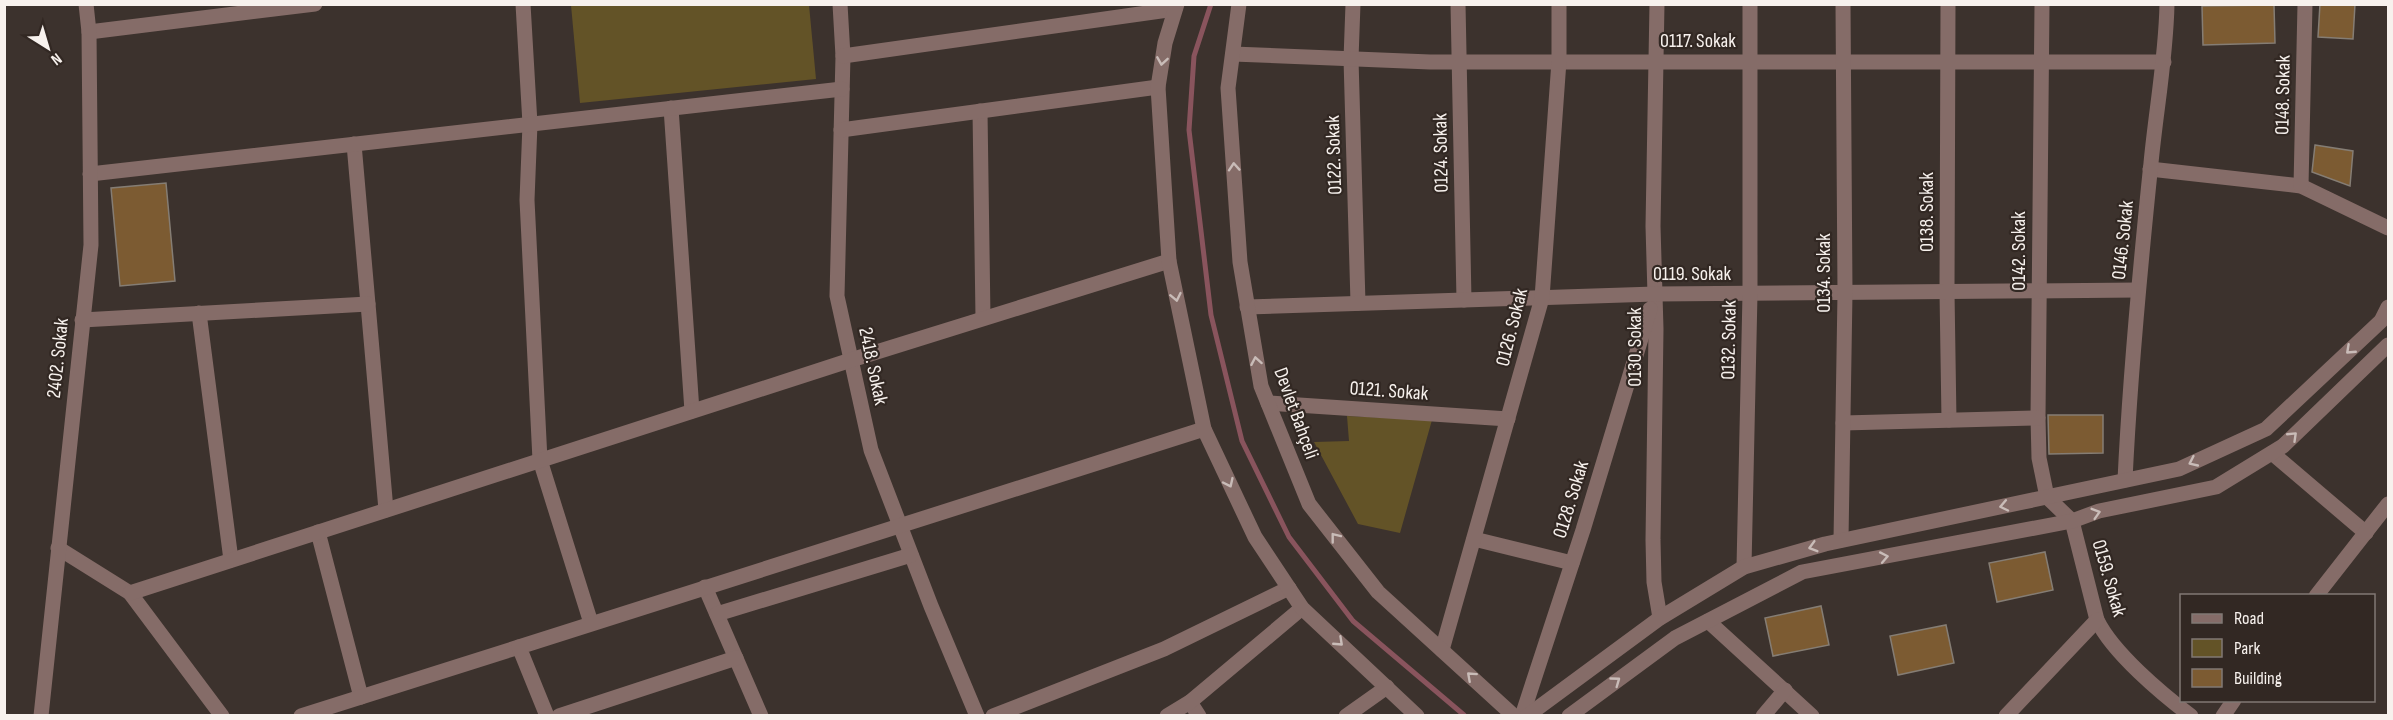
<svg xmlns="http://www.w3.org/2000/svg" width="2393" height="720" font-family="'Sofia Sans Condensed',sans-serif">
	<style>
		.green { fill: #635327 }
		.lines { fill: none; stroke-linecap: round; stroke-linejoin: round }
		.stream { stroke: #89545d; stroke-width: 5 }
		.building { fill: #7c5b32; stroke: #857d74; stroke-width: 1.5 }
		.minor { stroke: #856c68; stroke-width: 15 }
		.tertiary { stroke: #856c68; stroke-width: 15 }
		.oneway { stroke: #c9bcb8 }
		.labels { text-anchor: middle; stroke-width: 4.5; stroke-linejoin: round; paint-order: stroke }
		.street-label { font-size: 20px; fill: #f7f1ed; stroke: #322823 }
	</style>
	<rect width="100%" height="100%" fill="#3c322d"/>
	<g class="green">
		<polygon points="571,5 809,5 816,79 580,103"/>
		<polygon points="1347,416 1432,420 1400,533 1358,524 1314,442 1349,441"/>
	</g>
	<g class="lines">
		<polyline class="stream" points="1211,4 1194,56 1189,130 1211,315 1242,441 1289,537 1353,621 1464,715"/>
	</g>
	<g class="building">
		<polygon points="2320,4 2355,4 2353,39 2318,37"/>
		<polygon points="2274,5 2275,43 2203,45 2202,6"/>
		<polygon points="2315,145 2353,151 2350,186 2312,172"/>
		<polygon points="166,183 175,281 120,286 111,188"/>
		<polygon points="2048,415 2103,415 2103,453 2049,454"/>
		<polygon points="2045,552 2053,590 1997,602 1989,563"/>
		<polygon points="1821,606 1829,645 1773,656 1765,618"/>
		<polygon points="1946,625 1954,663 1898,675 1890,636"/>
	</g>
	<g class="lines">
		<g class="minor">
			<polyline points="523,4 530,124 527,200 540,460 591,623"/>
			<polyline points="840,4 843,56 837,296 871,450 931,606 977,716"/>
			<polyline points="1353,4 1351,59 1358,303"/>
			<polyline points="1458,4 1464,300"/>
			<polyline points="1657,4 1653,226 1656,329 1653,540 1654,582 1660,618"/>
			<polyline points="1948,4 1947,292 1949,420"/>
			<path d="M2042,4L2038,418L2039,458L2047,497L2072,521L2097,620C2113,653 2162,694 2191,716"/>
			<polyline points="89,32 315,4"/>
			<polyline points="1233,54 1430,62 2164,62"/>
			<polyline points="843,56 1175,9"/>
			<polyline points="671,108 692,411"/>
			<polyline points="980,111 983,318"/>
			<polyline points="841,130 1158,87"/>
			<polyline points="354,144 386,510"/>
			<polyline points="2150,169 2301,186 2388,228"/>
			<polyline points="90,174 842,89"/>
			<polyline points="2301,186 2305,4"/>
			<polyline points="1247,307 1655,294 2138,290"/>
			<polyline points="199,313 231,560"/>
			<polyline points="82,320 368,304"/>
			<polyline points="1268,403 1508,419"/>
			<polyline points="1843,423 2038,418"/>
			<polyline points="2272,453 2366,533"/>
			<path d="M2125,480C2130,374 2140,269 2151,163C2156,110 2166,58 2167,4"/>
			<polyline points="318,532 361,697"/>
			<polyline points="1474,539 1572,563"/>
			<polyline points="1841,540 1845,293 1843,4"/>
			<polyline points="58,548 130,593 222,716"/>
			<polyline points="1744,567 1750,294 1750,4"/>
			<polyline points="705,587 761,716"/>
			<polyline points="130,593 851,360 1169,261"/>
			<polyline points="2316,596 2388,504"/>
			<polyline points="717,614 911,555"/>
			<polyline points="1708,621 1812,716"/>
			<polyline points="1442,650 1542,298 1559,61 1559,4"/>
			<polyline points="1190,702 1199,716"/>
			<polyline points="41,716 91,245 89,32 86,4"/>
			<polyline points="301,716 519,647"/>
			<polyline points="547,716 519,647 1204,429"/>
			<polyline points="559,716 736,658"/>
			<polyline points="993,716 1164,649 1289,588"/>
			<polyline points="1167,716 1190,702 1302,608"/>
			<polyline points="1346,716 1387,687"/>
			<polyline points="1522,716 1583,530 1650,309"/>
			<polyline points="1763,716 1785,690"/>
			<polyline points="2006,716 2097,620"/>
			<polyline points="2223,716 2234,700"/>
		</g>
		<g class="tertiary">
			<polyline points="1177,4 1165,43 1158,87 1169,261 1204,429 1255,537 1302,608 1417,716"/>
			<polyline points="1239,4 1228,88 1240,262 1261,386 1309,504 1378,592 1514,716"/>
			<polyline points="1527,716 1660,618 1744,567 1825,544 2179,469 2266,429 2381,321 2388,307"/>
			<polyline points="1569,716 1675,638 1802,572 2072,521 2099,511 2216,487 2283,446 2388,345"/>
		</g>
	</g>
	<defs><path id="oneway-chevron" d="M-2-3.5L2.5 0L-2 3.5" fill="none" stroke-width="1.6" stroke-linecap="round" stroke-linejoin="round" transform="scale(1.5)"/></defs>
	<g class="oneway">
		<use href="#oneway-chevron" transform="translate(1162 61) rotate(99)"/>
		<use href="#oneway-chevron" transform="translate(1234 167) rotate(-94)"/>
		<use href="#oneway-chevron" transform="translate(1176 297) rotate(78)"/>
		<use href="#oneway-chevron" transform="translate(2350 350) rotate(137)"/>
		<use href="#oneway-chevron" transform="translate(1256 361) rotate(-100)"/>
		<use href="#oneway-chevron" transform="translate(2293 436) rotate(-44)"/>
		<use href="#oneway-chevron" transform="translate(2193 462) rotate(155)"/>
		<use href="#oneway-chevron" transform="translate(1229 483) rotate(65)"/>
		<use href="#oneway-chevron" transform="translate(2004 506) rotate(168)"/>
		<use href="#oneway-chevron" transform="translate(2096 513) rotate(-17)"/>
		<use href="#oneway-chevron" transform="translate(1335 537) rotate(-128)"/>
		<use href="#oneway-chevron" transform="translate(1813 547) rotate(164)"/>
		<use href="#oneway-chevron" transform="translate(1884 557) rotate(-11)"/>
		<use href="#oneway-chevron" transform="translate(1339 642) rotate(43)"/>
		<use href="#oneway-chevron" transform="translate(1471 676) rotate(-138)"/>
		<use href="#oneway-chevron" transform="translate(1616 681) rotate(-36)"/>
	</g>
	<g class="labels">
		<g class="street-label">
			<text x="1698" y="47">0117. Sokak</text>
			<text transform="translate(2282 95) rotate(-89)" y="7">0148. Sokak</text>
			<text transform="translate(1440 153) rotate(-91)" y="7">0124. Sokak</text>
			<text transform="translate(1333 155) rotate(-92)" y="7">0122. Sokak</text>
			<text transform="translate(1926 212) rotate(-90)" y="7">0138. Sokak</text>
			<text transform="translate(2122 240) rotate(-84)" y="7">0146. Sokak</text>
			<text transform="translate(2018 251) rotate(-90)" y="7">0142. Sokak</text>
			<text x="1692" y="280">0119. Sokak</text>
			<text transform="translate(1823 273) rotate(-90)" y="7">0134. Sokak</text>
			<text transform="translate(1511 327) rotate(-76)" y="7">0126. Sokak</text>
			<text transform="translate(1728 340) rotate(-89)" y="7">0132. Sokak</text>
			<text transform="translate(1634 347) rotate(-90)" y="7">0130. Sokak</text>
			<text transform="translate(57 358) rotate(-84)" y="7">2402. Sokak</text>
			<text transform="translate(874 366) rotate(78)" y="7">2418. Sokak</text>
			<text transform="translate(1389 390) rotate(4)" y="7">0121. Sokak</text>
			<text transform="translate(1297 413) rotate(70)" y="7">Devlet Bahçeli</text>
			<text transform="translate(1570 499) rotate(-73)" y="7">0128. Sokak</text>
			<text transform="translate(2110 578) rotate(74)" y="7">0159. Sokak</text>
		</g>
	</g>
	<rect width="2393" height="720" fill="none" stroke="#f7f1ed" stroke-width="12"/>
	<rect x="2180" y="594" width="195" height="108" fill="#322823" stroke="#817874" stroke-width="1.5"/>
	<rect x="2192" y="614" width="30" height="9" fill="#856c68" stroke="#817874" stroke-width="1.5"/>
	<text x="2234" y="624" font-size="18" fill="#f7f1ed">Road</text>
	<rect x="2192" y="639" width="30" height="18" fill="#635327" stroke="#817874" stroke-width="1.5"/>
	<text x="2234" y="654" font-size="18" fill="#f7f1ed">Park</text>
	<rect x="2192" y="669" width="30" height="18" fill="#7c5b32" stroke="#817874" stroke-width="1.5"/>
	<text x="2234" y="684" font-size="18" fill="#f7f1ed">Building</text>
	<g transform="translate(48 48) rotate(143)" stroke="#322823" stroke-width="4.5" paint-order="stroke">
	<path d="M0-4.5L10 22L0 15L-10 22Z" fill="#f7f1ed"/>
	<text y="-9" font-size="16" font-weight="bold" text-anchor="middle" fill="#f7f1ed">N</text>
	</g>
</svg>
